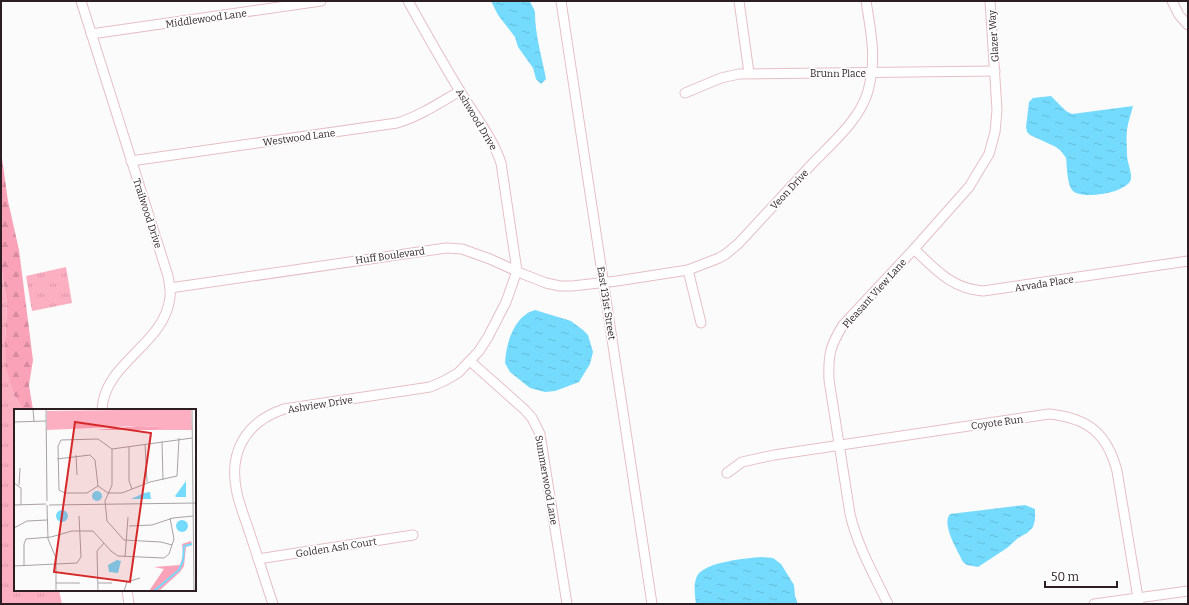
<svg xmlns="http://www.w3.org/2000/svg" width="1189" height="605" font-family="Bitter,serif">
	<style>
		.grass { fill: url(#grass-tufts) }
		.forest { fill: url(#forest-firs) }
		.water { fill: url(#water-ripples) }
		.lines { fill: none; stroke-linecap: round; stroke-linejoin: round }
		.minor-casing { stroke: #e5bfc8; stroke-width: 11 }
		.minor { stroke: #fff; stroke-width: 9 }
		.labels { text-anchor: middle; stroke-width: 3.5; stroke-linejoin: round; paint-order: stroke }
		.street-label { font-size: 10px; fill: #2c1e22; stroke: #fff }
		.inset-river { fill: none; stroke: #75dbfe; stroke-width: 2 }
		.inset-road { fill: none; stroke: #a8a3a4; stroke-width: 1 }
		.view { fill: #d62828; fill-opacity: 0.15; stroke: #d62828; stroke-width: 2 }
		.inset-edge { fill: none; stroke: #2c1e22; stroke-width: 2 }
	</style>
	<defs>
		<pattern id="grass-tufts" width="24" height="20" patternUnits="userSpaceOnUse"><rect width="24" height="20" fill="#fdafc2"/><path d="M3 7l-1-3M5 7V3M7 7l1-3M15 17l-1-3M17 17v-4M19 17l1-3" fill="none" stroke="#d996a6"/></pattern>
		<pattern id="forest-firs" width="22" height="20" patternUnits="userSpaceOnUse"><rect width="22" height="20" fill="#faa2b8"/><path d="M5 1l3.5 6h-7zM16 11l3.5 6h-7z" fill="#d68b9e"/></pattern>
		<pattern id="water-ripples" width="26" height="14" patternUnits="userSpaceOnUse"><rect width="26" height="14" fill="#75dbfe"/><path d="M2 4q2-2 4 0t4 0M15 11q2-2 4 0t4 0" fill="none" stroke="#65bcd9"/></pattern>
	</defs>
	<rect width="100%" height="100%" fill="#fbfbfb"/>
	<g class="grass">
		<polygon points="1,264 7,305 5,342 14,395 23,410 15,410 15,590 59,590 62,604 1,604"/>
		<polygon points="66,267 72,303 32,311 26,276"/>
	</g>
	<polygon class="forest" points="1,151 8,201 19,250 33,360 29,385 33,410 23,410 14,395 6,367 5,342 7,305 1,264"/>
	<g class="water">
		<path d="M491,1H530C531,5 535,9 535,13C535,35 542,57 546,79L541,84L536,79L533,68L518,47L515,37L498,15Z"/>
		<path d="M1051,96L1066,111L1072,114L1133,106C1131,114 1128,122 1127,130C1126,138 1127,147 1127,155C1127,162 1132,172 1131,179C1128,193 1082,200 1073,191C1067,185 1067,166 1066,158L1061,151L1056,147L1030,135L1027,132L1026,127L1029,102L1033,98Z"/>
		<path d="M535,310L571,321L583,330L588,335L593,352L590,364L579,382L555,391L545,392L530,388L510,372L505,363C506,343 514,316 535,310Z"/>
		<path d="M1025,505L1035,509V520L1033,527L1027,533L1018,538L1007,548L978,567L967,565L963,562C958,551 941,525 950,514Z"/>
		<path d="M762,557L773,558L781,564L794,585L795,596L798,604H696C695,595 693,585 697,576C704,562 747,558 762,557Z"/>
	</g>
	<g class="lines">
		<g class="minor-casing">
			<g id="minor">
				<path d="M81,1L168,276C169,283 171,290 170,297C165,345 104,362 102,410"/>
				<polyline points="561,1 652,604"/>
				<polyline points="739,1 749,73"/>
				<polyline points="1172,1 1179,15 1188,25"/>
				<polyline points="91,34 321,1"/>
				<polyline points="685,93 721,78 739,74 995,71"/>
				<path d="M131,161L397,123C420,116 439,103 460,91"/>
				<path d="M914,249C935,269 952,289 983,291L1188,261"/>
				<polyline points="688,270 701,323"/>
				<path d="M170,288L446,248L462,249L490,259L523,274L546,283L560,286H572L617,281L688,270L719,258L726,254L739,243C763,217 787,191 811,165C831,144 860,120 868,91C877,57 871,34 866,1"/>
				<polyline points="470,361 525,410 532,418 540,434 567,604"/>
				<path d="M727,473L742,462L774,455L1049,414C1088,418 1107,433 1117,471L1139,604"/>
				<polyline points="258,559 413,535"/>
				<polyline points="127,590 129,604"/>
				<path d="M273,604C265,581 258,557 250,534C246,521 240,507 237,493C228,453 245,422 284,409L430,387L444,381L458,373L479,351L488,337L506,302L517,271L501,163C492,136 474,115 460,91C442,62 425,31 408,1"/>
				<path d="M888,604C874,575 857,545 850,514L829,380C828,355 830,346 843,325L914,249L969,187L989,154L995,132L997,110L990,1"/>
				<polyline points="1094,604 1188,591"/>
			</g>
		</g>
		<use href="#minor" class="minor"/>
	</g>
	<g class="labels">
		<g class="street-label">
			<text transform="translate(206 18) rotate(-8)" y="4">Middlewood Lane</text>
			<text transform="translate(993 36) rotate(-94)" y="4">Glazer Way</text>
			<text x="838" y="77">Brunn Place</text>
			<text transform="translate(477 119) rotate(59)" y="4">Ashwood Drive</text>
			<text transform="translate(299 137) rotate(-8)" y="4">Westwood Lane</text>
			<text transform="translate(789 189) rotate(-47)" y="4">Veon Drive</text>
			<text transform="translate(148 213) rotate(72)" y="4">Trailwood Drive</text>
			<text transform="translate(390 255) rotate(-8)" y="4">Huff Boulevard</text>
			<text transform="translate(1044 283) rotate(-9)" y="4">Arvada Place</text>
			<text transform="translate(874 293) rotate(-48)" y="4">Pleasant View Lane</text>
			<text transform="translate(607 303) rotate(81)" y="4">East 131st Street</text>
			<text transform="translate(320 404) rotate(-9)" y="4">Ashview Drive</text>
			<text transform="translate(997 422) rotate(-8)" y="4">Coyote Run</text>
			<text transform="translate(547 480) rotate(80)" y="4">Summerwood Lane</text>
			<text transform="translate(336 547) rotate(-9)" y="4">Golden Ash Court</text>
		</g>
	</g>
	<g transform="translate(14 409)">
		<rect width="182" height="182" fill="#fbfbfb"/>
		<path d="M177,0L178,21H143L147,18L124,17L33,21V2Z" fill="#fdafc2"/>
		<path d="M124,17L148,18L143,21H82ZM177,132L178,136L172,138L170,157L166,163L145,182H135L150,160L140,158L166,156L169,146L168,135Z" fill="#faa2b8"/>
		<path d="M172,72V88H162L161,87ZM78 87a5 5 0 1 1 10 0a5 5 0 1 1-10 0ZM136,83L137,90H117L130,84ZM42 107a6 6 0 1 1 12 0a6 6 0 1 1-12 0ZM162 117a6 6 0 1 1 12 0a6 6 0 1 1-12 0ZM103,151L107,152L104,164L95,163L94,156Z" fill="#75dbfe"/>
		<path class="inset-river" d="M140,182L165,161L169,152L170,137L178,135"/>
		<path class="inset-road" d="M19,0L20,13M32,0L33,92M178,0L180,182M0,13L32,12M148,32L149,71M131,35L133,73M115,38V72L118,80M98,40V76L91,92L93,112L110,131L147,133L158,136M62,46L63,66M43,50L76,46L81,51L84,77L94,84H108L136,73L163,67L165,29M0,74L7,79V96M5,76L6,59M84,77L73,84H51L45,81L44,37L47,31L84,30L98,40L178,29M0,96L32,95M33,96L34,130L42,149V182M35,96L182,94M115,117L138,116L159,109L179,107M0,119L13,112L33,111M111,148L114,108M0,157L63,154L67,148L65,107M10,157V135L12,130L37,128L58,122H79L97,142L104,147L150,149L155,145L160,130L156,109M42,174H66M84,174H98M84,182L83,142L90,134M110,182L113,173L126,169"/>
		<path class="view" d="M61,13L137,24L116,173L40,163Z"/>
		<rect width="182" height="182" class="inset-edge"/>
	</g>
	<rect width="1189" height="605" fill="none" stroke="#2c1e22" stroke-width="4"/>
	<path d="M1045 581v6h72v-6" fill="none" stroke="#2c1e22" stroke-width="2"/>
	<text x="1051" y="581" font-size="12" fill="#2c1e22" stroke="#ffffff" stroke-width="3" paint-order="stroke">50 m</text>
</svg>
